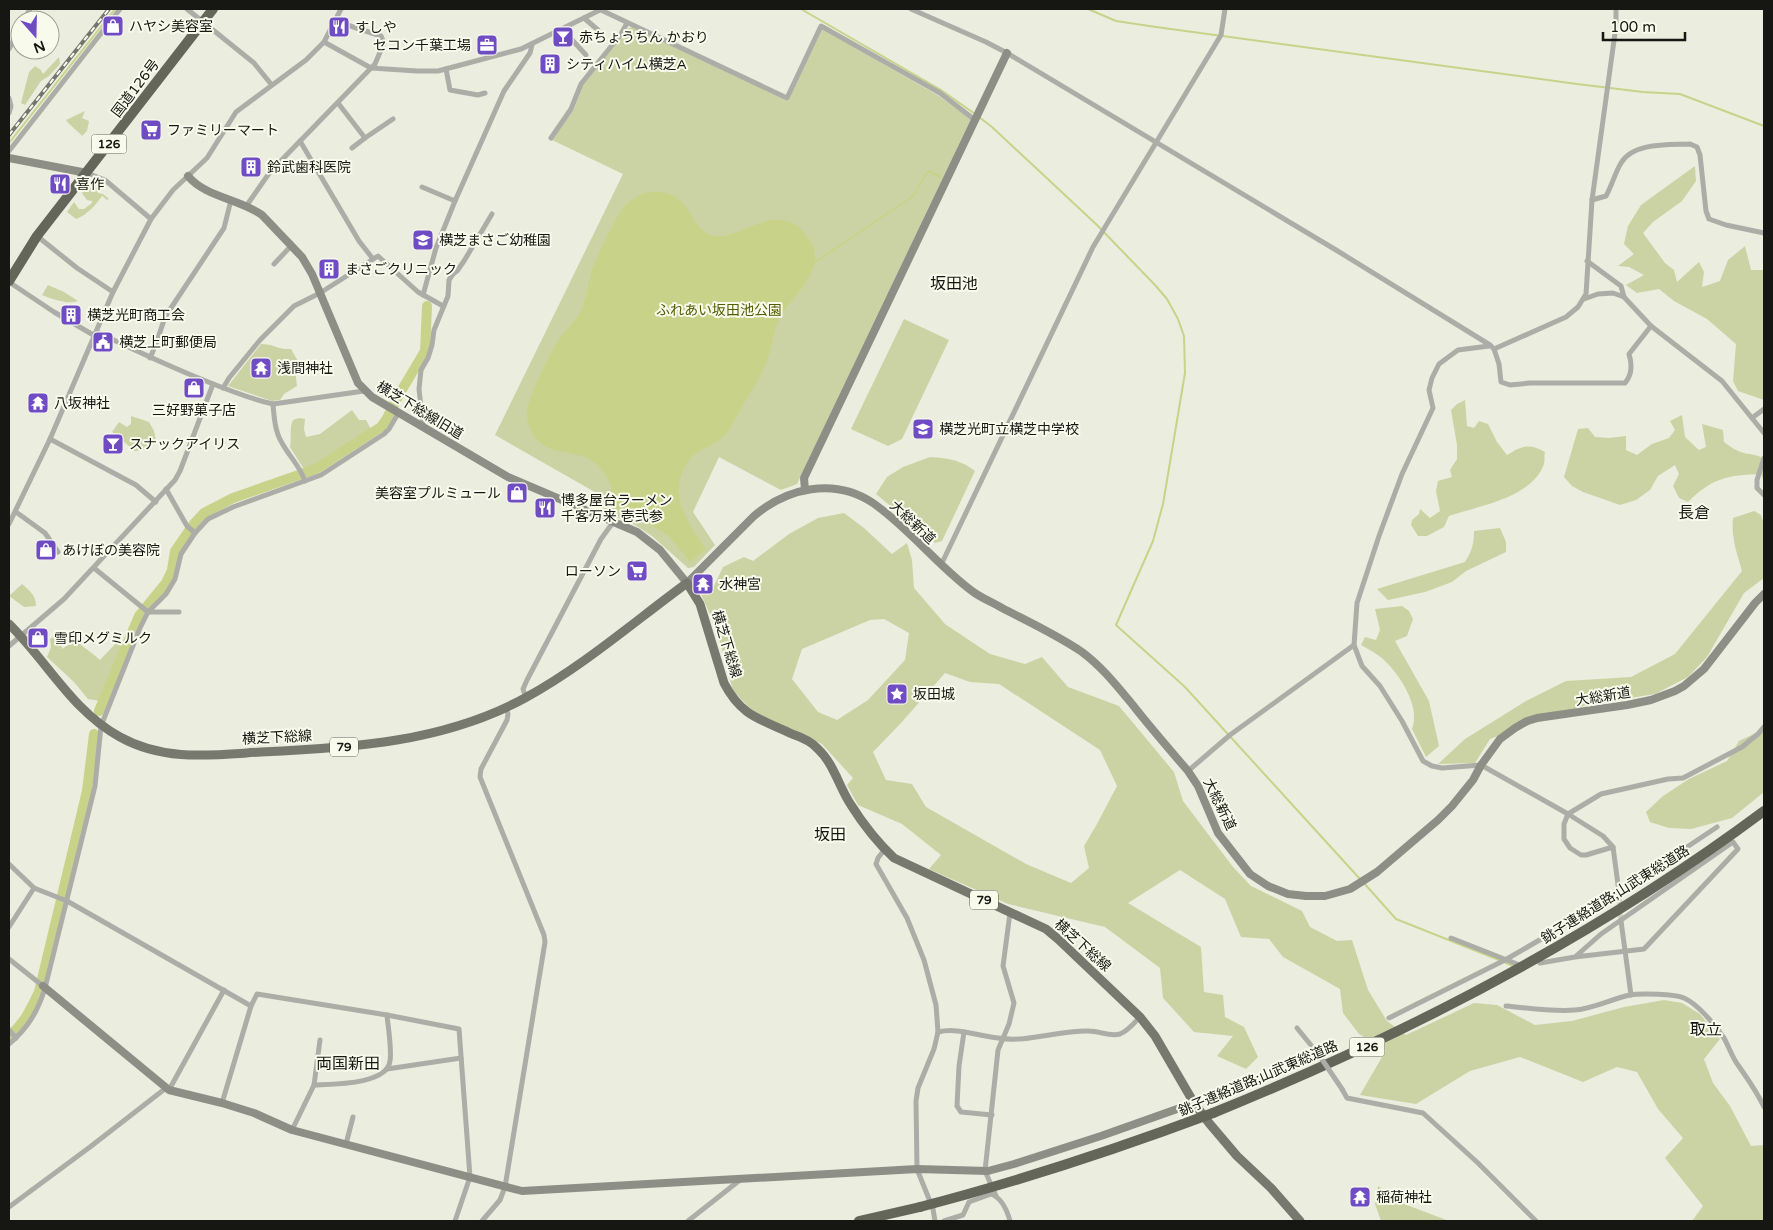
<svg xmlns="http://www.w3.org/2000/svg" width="1773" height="1230" font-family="'Varela Round','Noto Sans JP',sans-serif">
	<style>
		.green { fill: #cbd3a5; fill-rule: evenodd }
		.water { fill: #c8d389 }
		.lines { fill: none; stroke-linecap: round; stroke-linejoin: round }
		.stream { stroke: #c8d389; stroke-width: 2 }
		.river { stroke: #c8d389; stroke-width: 10 }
		.street-tunnel { stroke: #cbcdc0; stroke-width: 5; stroke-dasharray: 5 2.5; stroke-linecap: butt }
		.street { stroke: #acada7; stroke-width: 5 }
		.secondary { stroke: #8d8f86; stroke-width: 8 }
		.primary { stroke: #77796e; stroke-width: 9 }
		.highway { stroke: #64665a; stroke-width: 10 }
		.rail-casing { stroke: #74756c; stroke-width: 4 }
		.rail { stroke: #f8fbec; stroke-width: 2; stroke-dasharray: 5.5; stroke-linecap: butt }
		.street-bridge { stroke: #acada7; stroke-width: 5 }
		.highway-bridge { stroke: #64665a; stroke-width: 10 }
		.labels { text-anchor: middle; stroke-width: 4; stroke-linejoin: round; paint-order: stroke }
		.shield { fill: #f8fbec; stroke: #5a5b53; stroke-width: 1 }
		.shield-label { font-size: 12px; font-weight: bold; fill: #161712 }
		.poi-label { font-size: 14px; fill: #161712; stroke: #f8fbec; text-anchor: start }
		.street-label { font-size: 14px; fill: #161712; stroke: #f8fbec }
		.park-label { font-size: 14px; fill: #545c03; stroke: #f8fbec }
		.quarter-label { font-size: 16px; fill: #161712; stroke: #f8fbec }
	</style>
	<rect width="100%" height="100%" fill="#ebeddf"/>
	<g class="green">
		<polygon points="632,27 788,101 822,29 939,96 971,119 797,484 781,490 719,457 693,512 715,545 694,567 688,568 652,536 635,525 594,508 600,495 495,435 623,174 552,140 574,109 583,85 627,29"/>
		<polygon points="59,57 60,64 49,76 41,81 25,105 21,103 29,72 35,66 41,70 43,74"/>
		<path d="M85,111L82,118L89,121L87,131L82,136C77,130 70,126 66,120Z"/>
		<polygon points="1695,166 1696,181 1682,201 1653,222 1643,233 1665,263 1674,270 1677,282 1699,262 1704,272 1702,287 1720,281 1728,260 1745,246 1751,270 1764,270 1764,400 1738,391 1733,381 1736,344 1707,319 1674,301 1659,289 1637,293 1626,285 1644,275 1629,267 1618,266 1634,254 1624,244 1628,226 1641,205"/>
		<path d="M92,179L96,185L98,193L103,194L109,199L107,200L102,196C95,206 87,215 76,219L67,212L74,202L79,209H84L92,203V201L87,200L82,193Z"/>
		<path d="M48,285L64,292L78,301C68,305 52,299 42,295Z"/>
		<polygon points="904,319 949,340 902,439 888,446 851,429"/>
		<path d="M261,344C274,344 278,350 291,349L298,361L295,370L297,386L284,394L280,400L272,401L228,386Z"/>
		<path d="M1465,400L1467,426L1474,428L1479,421L1488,424L1497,442L1507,455C1521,446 1529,443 1545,452C1544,455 1545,460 1544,464C1532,498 1479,506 1449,516L1444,527L1427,536H1418L1411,525L1412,520L1419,514L1420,509L1430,518L1440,511L1436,491L1438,481L1452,477L1450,470L1457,459V445L1451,410L1457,404Z"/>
		<path d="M352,410L359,420H366L372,431L316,467L305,471L290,447C292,437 289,429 293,420L299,418L305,419L304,429L306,437L320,434Z"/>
		<path d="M1682,415L1685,437L1699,450L1706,447L1702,424L1723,430L1724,442C1730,447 1737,451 1744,453C1752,455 1757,454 1764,459V482L1761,474C1728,475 1712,478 1688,502L1679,498L1673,486L1679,474L1675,465L1658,476L1650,490L1636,500L1620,505L1583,492L1572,486L1564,477L1578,429L1588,428L1595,437L1609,438L1626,436V450L1637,455L1652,444L1669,438L1675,430L1670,421Z"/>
		<polygon points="131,416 149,422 154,431 156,440 143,450 135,451 112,432 119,422 127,427 131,424"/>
		<path d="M930,457C947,458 961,460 975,471L942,541L935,543L876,494L887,477L903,467Z"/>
		<path d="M1754,511L1761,515L1764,525V578L1744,593L1707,657L1688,677L1655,694L1586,705L1490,739L1475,763L1438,764L1465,739L1526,701L1566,681L1631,677L1675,654L1742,571C1737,554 1731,537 1733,518Z"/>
		<path d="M844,513L864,528L892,554L907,543L912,560L914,588L945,624L990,654L1025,664L1042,657L1068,687L1119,706L1174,772L1183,801L1233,867L1251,886L1302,911L1310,927L1337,941L1352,940L1368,990L1387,1021L1406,1035L1474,1003L1497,1005L1535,1025L1572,1021L1624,1007L1664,1000L1682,1003L1700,1014L1720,1039L1704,1059L1713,1083L1730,1106L1751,1146L1764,1145V1221H1692L1703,1206L1665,1158L1683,1138L1658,1109L1637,1072L1617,1067L1583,1082L1520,1057L1470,1071L1416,1104L1360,1095L1386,1050L1359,1034L1343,1013L1340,989L1283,957L1269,939L1241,937L1225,899L1180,870L1128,903L1201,947L1204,992L1223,995L1225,1017L1244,1027L1258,1057L1246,1069L1217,1056L1233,1036L1194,1032L1163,998L1160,968L1105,927L1008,904L929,869L941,855L902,824L858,805L847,785L853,778L822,744L755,713L733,691L717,630L697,585L702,577L713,588L723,567L744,557L753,561L789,534L818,518ZM884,619L909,633L905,660L868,700L837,720L818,712L792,679L802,649L870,620ZM945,673L970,682L999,684L1100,750L1117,786L1097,824L1084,846L1089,868L1071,883L1026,864L926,807L912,784L886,780L873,752L901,723Z"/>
		<path d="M1500,528L1506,542V552L1466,571L1452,582L1425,592L1388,600L1377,589L1465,562C1472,551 1474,543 1474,531Z"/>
		<path d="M22,584C29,590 36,595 36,606L24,607L9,596Z"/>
		<path d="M1402,606L1409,611L1413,619L1407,636L1395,641L1429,701L1439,746L1426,757L1412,729C1421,707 1400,675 1384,660C1378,654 1368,649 1361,645L1365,637L1376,640L1380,630L1375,609Z"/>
		<path d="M55,636L60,638L62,649L76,640C83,648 92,652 100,660L118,641L123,644L100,701L88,699L74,682L47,657L51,647L50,639Z"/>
		<polygon points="1764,729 1764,792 1732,818 1691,829 1669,828 1650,822 1646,812 1663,796 1689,779 1727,761 1739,741"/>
		<polygon points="1378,1186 1399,1202 1449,1221 1381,1221 1375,1204"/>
	</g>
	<path class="water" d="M649,192C696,188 688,235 717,236C741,236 763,214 787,221C797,224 803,230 809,239C830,271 789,296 778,322C773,333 772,346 768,358C763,374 752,390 743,405C738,413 734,423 728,431C712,453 689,444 680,480C674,506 693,529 706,549L690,562L669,536L620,507L617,511L613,508L614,505L609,502C614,495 612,488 609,481C592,447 569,459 545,446C534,440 529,429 527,418C524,403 549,355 558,341C564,331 573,324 579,314C587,300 587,285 592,270C599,251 609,233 618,215C626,203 635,195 649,192Z"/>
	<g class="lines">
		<g class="stream">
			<polyline points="801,9 941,90 975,114"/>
			<polyline points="1088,9 1116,21 1156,27 1577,84 1643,92 1680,94 1764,126"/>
			<polyline points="979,117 992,127 1097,225 1155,285 1167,299 1178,319 1184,336 1185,373 1163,504 1153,541 1116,625 1185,687 1360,879"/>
			<polyline points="9,143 115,9"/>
			<polyline points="814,263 913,196 928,171 941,177"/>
			<polyline points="1363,882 1396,919 1499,960"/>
			<polyline points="1504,962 1513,966"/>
		</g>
		<g class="river">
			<polyline points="99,711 139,616 166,583 172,570 175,551 193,525 204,513 233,498 316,469 381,427 386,420 400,393 425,351 427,306"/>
			<path d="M9,1036C25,1023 30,1010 39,992L87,791L94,734"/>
		</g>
		<polyline class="street-tunnel" points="1619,892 1621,921"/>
		<g class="street">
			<polyline points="187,9 254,63 271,84"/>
			<path d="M911,9L986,42L1007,53L1336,250L1490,345L1494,349L1499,364L1501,382L1510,385L1530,383H1625C1633,374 1632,364 1629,354L1651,326"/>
			<polyline points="601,10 787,98 821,26 940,93 975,120"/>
			<polyline points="584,18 598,30"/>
			<polyline points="24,20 30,9"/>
			<polyline points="562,29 586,55"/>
			<polyline points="324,42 371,68 417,71 438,71 521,49 602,9"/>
			<polyline points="9,49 20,28"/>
			<polyline points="446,69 450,90 478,95 485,93"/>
			<polyline points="9,98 11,106 9,113"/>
			<polyline points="338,103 365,138 393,119"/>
			<polyline points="551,138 571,109 581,84 621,34 627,23"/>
			<polyline points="300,141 359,241 373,259"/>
			<polyline points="352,148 365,138"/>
			<polyline points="9,151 120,9"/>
			<polyline points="87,173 105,180 151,219"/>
			<polyline points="422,187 455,201"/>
			<path d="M1592,200L1606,196C1612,185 1615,173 1621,163C1633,142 1669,145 1690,144L1697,147L1700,155L1706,211L1709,219L1726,225L1764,233"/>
			<polyline points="247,205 270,172 375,64 384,43 381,36 335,21"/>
			<polyline points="37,236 77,268 113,292"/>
			<polyline points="1587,261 1621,286 1624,297"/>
			<polyline points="274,264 291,246"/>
			<polyline points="9,282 54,312 95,336"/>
			<polyline points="423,295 436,248 455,201 504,91 530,53 532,45"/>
			<polyline points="1584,299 1598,294 1613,293 1624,297 1651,326 1722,381 1764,433"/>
			<path d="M97,332C130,348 162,363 196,377C221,387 246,398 273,404L364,391"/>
			<polyline points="1489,346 1458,350 1439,364 1432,378 1429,390 1433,408 1402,474 1379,536 1357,603 1354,645 1362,666 1380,686 1402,721 1423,761 1432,766 1442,768 1481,765 1568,814 1603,836 1613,847 1619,892"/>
			<polyline points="1494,349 1566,317 1578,307 1586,294 1592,200 1616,26 1616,9"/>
			<polyline points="150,358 156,344 165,317 224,228 231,200"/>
			<polyline points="223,388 229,378 260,340 294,306 320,293 378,256 418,292 443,306"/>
			<path d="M273,404C274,417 275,432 282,443C289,456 300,466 305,481"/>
			<polyline points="1752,418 1764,409"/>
			<polyline points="423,426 419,389 421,370 428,358 432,345 434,330 448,296 449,280 453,274 457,271 464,261 492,214"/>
			<polyline points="50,439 136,485 156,502"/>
			<polyline points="1764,458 1757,480 1757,488 1764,495"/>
			<polyline points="166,489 187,526 195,533"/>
			<polyline points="16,512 45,533 58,552"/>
			<polyline points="9,524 50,439 113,292 151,219 173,190 207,158 236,112 306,60 324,42 341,9"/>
			<polyline points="941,565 1093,247 1221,35 1225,9"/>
			<polyline points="94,568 148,612 179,612"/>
			<polyline points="9,646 64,599 175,480 180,471 213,384"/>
			<polyline points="526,698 523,689 527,680 601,539 614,521"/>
			<polyline points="1188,771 1230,735 1354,645"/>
			<polyline points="1613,847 1586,855 1581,855 1570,848 1564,839 1564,824 1568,814 1601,794 1668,779 1683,778 1742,747 1758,734 1764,727"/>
			<polyline points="885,849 878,858 876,864 907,918 924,960 936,1005 938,1032 934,1049 918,1088 916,1101 917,1169 933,1209 935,1221"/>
			<polyline points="9,864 34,888 67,901 251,1006"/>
			<polyline points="1621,921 1631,995"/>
			<polyline points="9,927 34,888"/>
			<polyline points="1451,938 1517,964"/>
			<polyline points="9,959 43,986"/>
			<polyline points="1540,963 1575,957 1644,949 1738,849 1733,842 1601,934 1575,957"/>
			<path d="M1506,1006C1529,1008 1552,1012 1575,1010C1595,1008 1611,999 1630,995C1640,993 1675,994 1684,998C1698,1004 1715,1025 1724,1038C1729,1047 1732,1057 1738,1065C1749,1081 1756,1090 1764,1107"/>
			<polyline points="1389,1018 1505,960 1600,905 1717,827"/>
			<polyline points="9,1030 16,1038"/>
			<path d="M938,1032C957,1027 978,1036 998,1038C1028,1043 1059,1030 1089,1031C1099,1031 1110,1037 1120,1034C1128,1031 1134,1023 1140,1017"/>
			<polyline points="964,1032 959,1066 957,1106 961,1112 992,1115"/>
			<path d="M9,1044C28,1028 38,1011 45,988L95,786L101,726L140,628L148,612L166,594L175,579L181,554L195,533L208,519L233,507L321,475L384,434L389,429L399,412"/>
			<polyline points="387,1069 461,1058"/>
			<path d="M314,1085C332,1084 387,1085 390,1061C392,1049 388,1027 387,1015"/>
			<polyline points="1342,1089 1347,1098 1423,1113 1478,1163 1536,1221"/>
			<polyline points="169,1090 224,990"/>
			<polyline points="222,1103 251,1006 257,994 387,1015 459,1029 470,1177 455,1221"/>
			<polyline points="292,1130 314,1085 320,1040"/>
			<polyline points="346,1144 353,1117"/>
			<polyline points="996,1196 985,1171 998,1050 1009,1024 1014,1003 1003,966 1010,913"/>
			<polyline points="9,1207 90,1147 166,1088"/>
			<polyline points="482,1221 500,1200 505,1187 545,942 544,935 480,777 481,769 507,720 508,714 506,708"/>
			<polyline points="688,1221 740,1180"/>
			<path d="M944,1221L963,1215L969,1202L991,1194C1002,1198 1007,1210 1010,1221"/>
		</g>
		<g class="secondary">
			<polyline points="9,158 87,173"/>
			<path d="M188,176C205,197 240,199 262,215L302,257L312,274L358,383L372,397L508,477L637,532L660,550L687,583L754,516C787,488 834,477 873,503C909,528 937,565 972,591C981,598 992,602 1002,608C1029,622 1057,635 1082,652C1102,667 1116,685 1132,704C1150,727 1169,749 1188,771L1198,786L1218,833L1250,874L1268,886L1288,894L1306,896H1325L1350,889L1377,872L1438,820L1452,806L1473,780L1481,765L1500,739L1515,728L1527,721L1537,718L1627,705L1651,700L1675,691L1684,686L1704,669L1755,603L1764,594"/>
			<polyline points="805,490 804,478 1007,53"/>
			<polyline points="43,986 169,1090 222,1103 254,1113 292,1130 522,1191 917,1169 988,1171 1014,1164 1101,1136 1194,1103"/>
		</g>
		<path class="primary" d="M9,624C47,661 72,711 120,737C165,762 212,755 261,752C352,748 444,742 525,698C582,667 635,621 687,583L700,604L724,683C741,716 760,719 792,734C801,737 812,742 818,749C834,764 839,787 851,805C863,824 878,843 894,858L1046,929L1058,939L1140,1017L1155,1036L1194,1103L1209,1123L1237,1156L1271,1188L1300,1221"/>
		<g class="highway">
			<polyline points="9,281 37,236 213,9"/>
			<path d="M1213,1113C1408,1034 1595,937 1764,811"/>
			<polyline points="859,1221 920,1207"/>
		</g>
		<g class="rail-casing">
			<polyline id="rail" points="9,135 109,9"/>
		</g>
		<use href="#rail" class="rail"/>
		<polyline class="street-bridge" points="1297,1028 1319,1055 1342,1089"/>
		<path class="highway-bridge" d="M920,1207C1020,1181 1117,1149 1213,1113"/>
	</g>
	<defs>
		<g id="shop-square" transform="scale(1.125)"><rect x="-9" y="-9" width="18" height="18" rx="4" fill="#6f4bc4" stroke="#f8fbec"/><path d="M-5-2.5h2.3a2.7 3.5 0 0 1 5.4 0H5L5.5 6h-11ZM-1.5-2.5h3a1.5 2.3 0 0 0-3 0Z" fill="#fff"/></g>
		<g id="restaurant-square" transform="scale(1.125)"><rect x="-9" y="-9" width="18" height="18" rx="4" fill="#6f4bc4" stroke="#f8fbec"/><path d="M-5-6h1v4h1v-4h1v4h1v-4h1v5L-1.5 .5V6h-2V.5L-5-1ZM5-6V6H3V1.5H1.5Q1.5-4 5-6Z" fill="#fff"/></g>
		<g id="bar-square" transform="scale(1.125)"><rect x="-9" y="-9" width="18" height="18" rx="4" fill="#6f4bc4" stroke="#f8fbec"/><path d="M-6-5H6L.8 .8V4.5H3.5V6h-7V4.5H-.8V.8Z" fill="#fff"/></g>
		<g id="office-square" transform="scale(1.125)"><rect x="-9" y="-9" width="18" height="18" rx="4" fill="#6f4bc4" stroke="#f8fbec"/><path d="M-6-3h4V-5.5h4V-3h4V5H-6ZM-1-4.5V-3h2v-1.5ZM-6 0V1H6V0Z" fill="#fff"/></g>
		<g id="building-square" transform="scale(1.125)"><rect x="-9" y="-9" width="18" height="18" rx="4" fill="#6f4bc4" stroke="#f8fbec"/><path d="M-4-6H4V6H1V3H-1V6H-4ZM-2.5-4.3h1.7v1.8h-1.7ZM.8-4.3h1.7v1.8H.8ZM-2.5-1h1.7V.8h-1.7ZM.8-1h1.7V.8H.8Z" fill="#fff"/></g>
		<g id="supermarket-square" transform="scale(1.125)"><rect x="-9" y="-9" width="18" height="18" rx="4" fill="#6f4bc4" stroke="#f8fbec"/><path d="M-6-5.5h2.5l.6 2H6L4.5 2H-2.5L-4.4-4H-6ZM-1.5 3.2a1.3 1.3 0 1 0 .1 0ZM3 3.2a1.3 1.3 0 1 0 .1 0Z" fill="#fff"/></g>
		<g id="school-square" transform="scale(1.125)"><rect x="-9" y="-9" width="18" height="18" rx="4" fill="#6f4bc4" stroke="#f8fbec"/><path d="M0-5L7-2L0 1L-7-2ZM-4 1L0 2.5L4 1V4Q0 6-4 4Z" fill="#fff"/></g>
		<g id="civic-square" transform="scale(1.125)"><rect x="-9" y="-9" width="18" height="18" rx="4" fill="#6f4bc4" stroke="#f8fbec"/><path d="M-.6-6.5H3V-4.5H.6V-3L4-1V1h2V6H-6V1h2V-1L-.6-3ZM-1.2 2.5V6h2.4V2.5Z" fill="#fff"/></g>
		<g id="temple-square" transform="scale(1.125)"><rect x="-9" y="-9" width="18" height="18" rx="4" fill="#6f4bc4" stroke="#f8fbec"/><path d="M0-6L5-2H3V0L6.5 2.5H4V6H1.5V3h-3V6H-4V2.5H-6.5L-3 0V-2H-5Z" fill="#fff"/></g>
		<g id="sight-square" transform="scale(1.125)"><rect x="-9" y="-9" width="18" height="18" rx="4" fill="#6f4bc4" stroke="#f8fbec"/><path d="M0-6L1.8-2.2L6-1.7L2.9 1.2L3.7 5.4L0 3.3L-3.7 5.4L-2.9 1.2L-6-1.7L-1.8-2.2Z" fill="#fff"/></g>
	</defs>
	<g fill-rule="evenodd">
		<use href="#shop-square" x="113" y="26"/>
		<use href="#restaurant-square" x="339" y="27"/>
		<use href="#bar-square" x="563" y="37"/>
		<use href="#office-square" x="487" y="45"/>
		<use href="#building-square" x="550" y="64"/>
		<use href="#supermarket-square" x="151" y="130"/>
		<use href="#building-square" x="251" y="167"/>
		<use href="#restaurant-square" x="60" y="184"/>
		<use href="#school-square" x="423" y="240"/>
		<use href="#building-square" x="329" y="269"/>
		<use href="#building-square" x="71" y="315"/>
		<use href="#civic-square" x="103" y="342"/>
		<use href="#temple-square" x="261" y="368"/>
		<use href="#shop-square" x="194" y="388"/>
		<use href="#temple-square" x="38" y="403"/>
		<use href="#school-square" x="923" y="429"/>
		<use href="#bar-square" x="113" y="444"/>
		<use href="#shop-square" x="517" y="493"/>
		<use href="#restaurant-square" x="545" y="508"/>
		<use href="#shop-square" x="46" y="550"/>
		<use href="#supermarket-square" x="637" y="571"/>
		<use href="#temple-square" x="703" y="584"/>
		<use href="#shop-square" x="38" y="638"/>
		<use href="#sight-square" x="897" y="694"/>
		<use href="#temple-square" x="1360" y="1197"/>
	</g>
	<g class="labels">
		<g class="shield">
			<rect x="91.5" y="134.5" width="35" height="19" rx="4"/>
			<rect x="330" y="737.5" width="28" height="19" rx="4"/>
			<rect x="970" y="890.5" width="28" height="19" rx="4"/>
			<rect x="1349.5" y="1037.5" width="35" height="19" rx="4"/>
		</g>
		<g class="shield-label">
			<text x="109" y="148">126</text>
			<text x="344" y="751">79</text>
			<text x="984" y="904">79</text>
			<text x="1367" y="1051">126</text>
		</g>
		<g class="poi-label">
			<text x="129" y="31">ハヤシ美容室</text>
			<text x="355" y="32">すしや</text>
			<text x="579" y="42">赤ちょうちん かおり</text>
			<text x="471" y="50" text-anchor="end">セコン千葉工場</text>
			<text x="566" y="69">シティハイム横芝A</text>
			<text x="167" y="135">ファミリーマート</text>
			<text x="267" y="172">鈴武歯科医院</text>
			<text x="76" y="189">喜作</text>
			<text x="439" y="245">横芝まさご幼稚園</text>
			<text x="345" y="274">まさごクリニック</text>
			<text x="87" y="320">横芝光町商工会</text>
			<text x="119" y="347">横芝上町郵便局</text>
			<text x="277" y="373">浅間神社</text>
			<text x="54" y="408">八坂神社</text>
			<text x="194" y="415" text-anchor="middle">三好野菓子店</text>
			<text x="939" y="434">横芝光町立横芝中学校</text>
			<text x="129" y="449">スナックアイリス</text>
			<text x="501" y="498" text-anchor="end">美容室プルミュール</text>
			<text x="561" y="505">博多屋台ラーメン<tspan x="561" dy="16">千客万来 壱弐参</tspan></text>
			<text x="62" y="555">あけぼの美容院</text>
			<text x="621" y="576" text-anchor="end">ローソン</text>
			<text x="719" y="589">水神宮</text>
			<text x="54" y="643">雪印メグミルク</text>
			<text x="913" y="699">坂田城</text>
			<text x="1376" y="1202">稲荷神社</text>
		</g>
		<g class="street-label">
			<text transform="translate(135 88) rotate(-53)" y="5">国道126号</text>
			<text transform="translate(420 410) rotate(31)" y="5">横芝下総線旧道</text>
			<text transform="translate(913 522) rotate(43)" y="5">大総新道</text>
			<text transform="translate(727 644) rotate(73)" y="5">横芝下総線</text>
			<text transform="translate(1603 696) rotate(-9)" y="5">大総新道</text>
			<text transform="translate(277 737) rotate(-3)" y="5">横芝下総線</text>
			<text transform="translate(1220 804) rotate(64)" y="5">大総新道</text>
			<text transform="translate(1615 894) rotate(-32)" y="5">銚子連絡道路;山武東総道路</text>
			<text transform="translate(1083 945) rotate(42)" y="5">横芝下総線</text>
			<text transform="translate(1258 1078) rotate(-23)" y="5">銚子連絡道路;山武東総道路</text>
		</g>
		<g class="park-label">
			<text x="719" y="315">ふれあい坂田池公園</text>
		</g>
		<g class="quarter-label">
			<text x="954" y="289">坂田池</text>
			<text x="1694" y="518">長倉</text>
			<text x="830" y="840">坂田</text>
			<text x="1706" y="1035">取立</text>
			<text x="348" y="1069">両国新田</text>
		</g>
	</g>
	<rect width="1773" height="1230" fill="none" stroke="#161712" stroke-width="20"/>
	<g transform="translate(35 35) rotate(160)"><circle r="24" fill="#f8fbec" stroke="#9ea095"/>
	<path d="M0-4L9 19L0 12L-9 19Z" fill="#6f4bc4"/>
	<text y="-8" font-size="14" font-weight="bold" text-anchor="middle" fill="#161712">N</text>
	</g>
	<path d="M1603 32v8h82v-8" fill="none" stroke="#161712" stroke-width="2.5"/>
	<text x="1610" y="32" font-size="15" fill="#161712" stroke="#f8fbec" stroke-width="4" paint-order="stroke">100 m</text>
</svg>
